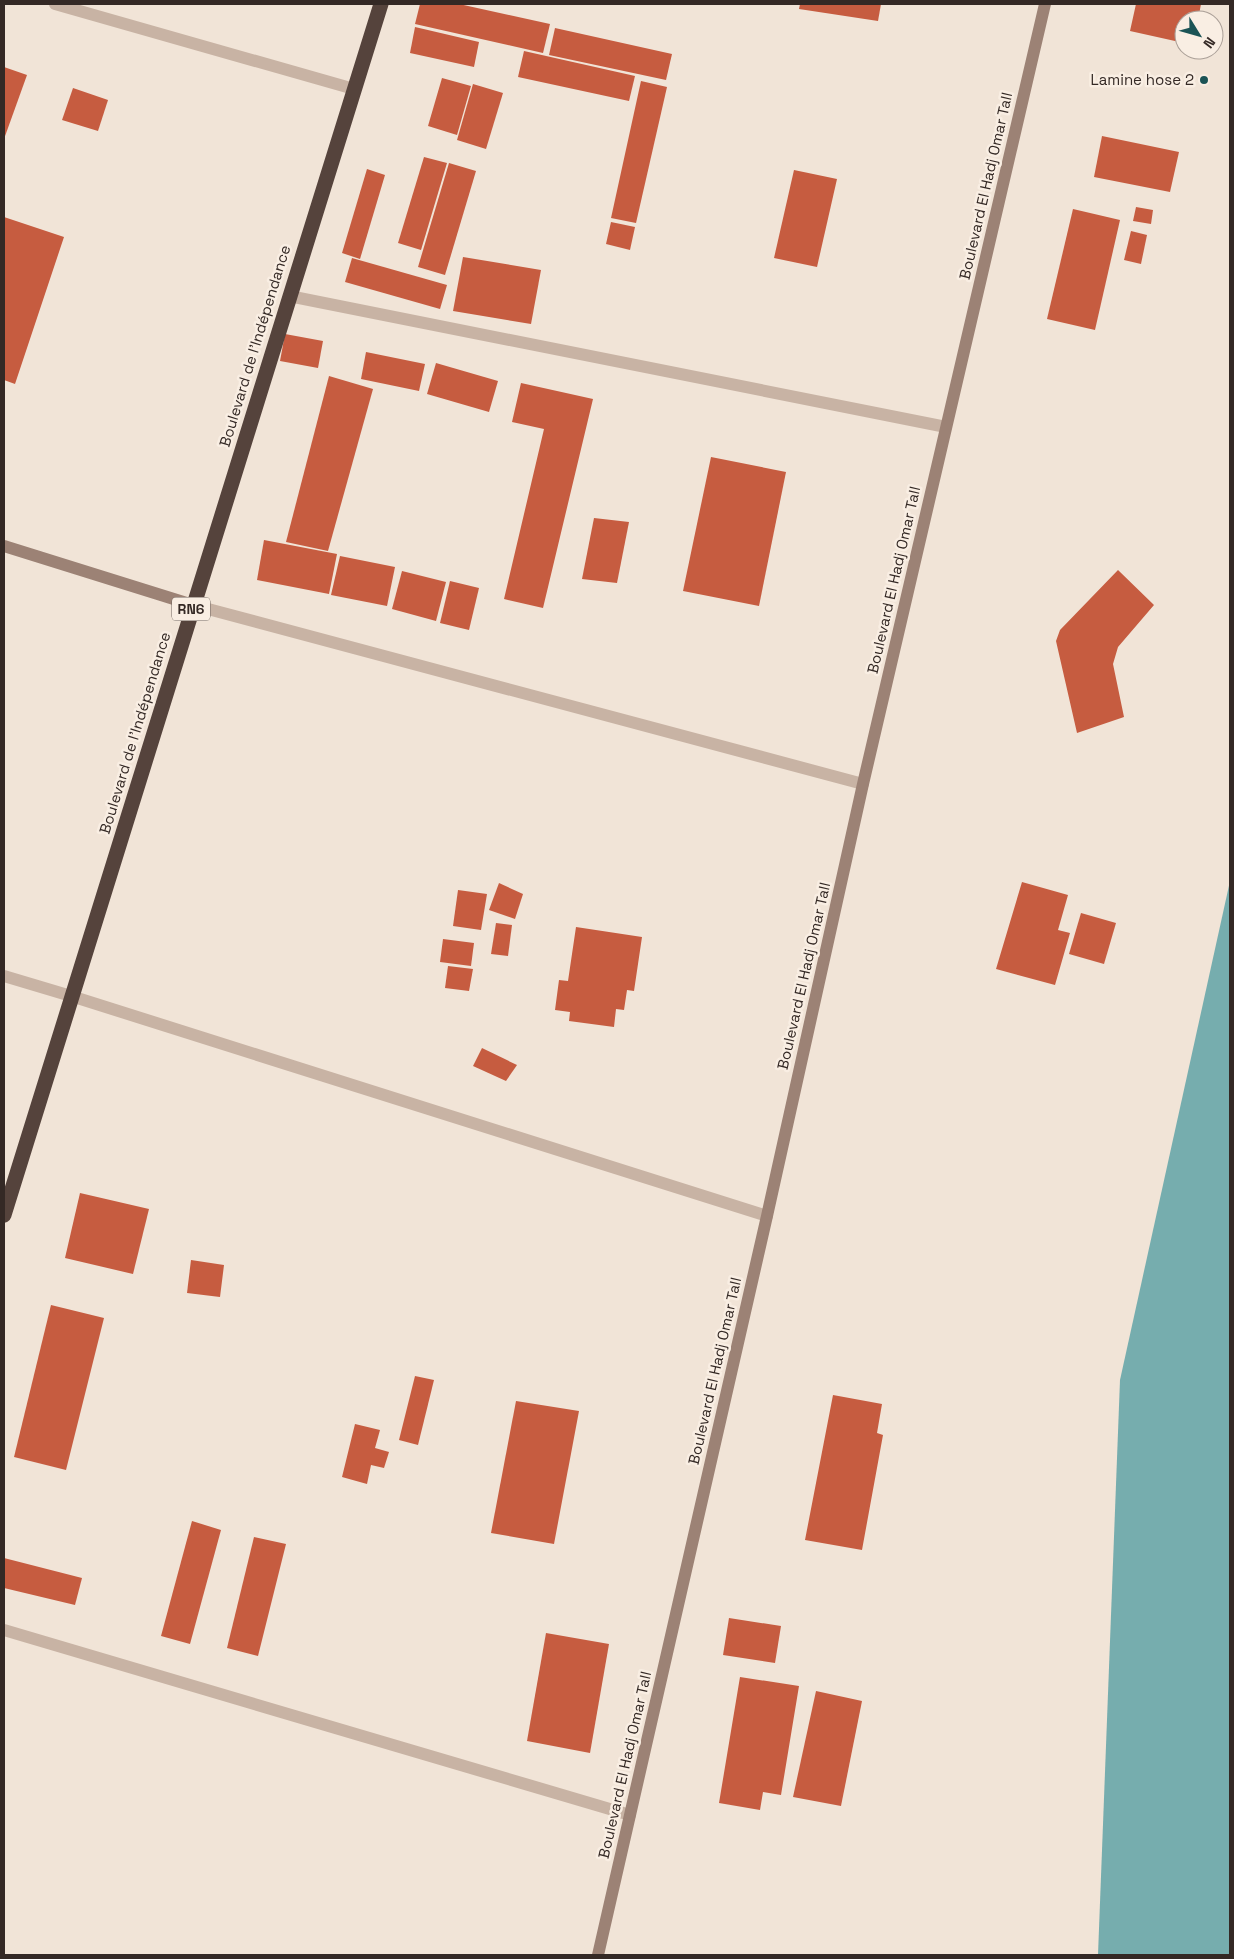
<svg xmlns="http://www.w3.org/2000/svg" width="1234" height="1959" font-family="'Space Grotesk',sans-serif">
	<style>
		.water { fill: #76adae }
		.building { fill: #c65c40 }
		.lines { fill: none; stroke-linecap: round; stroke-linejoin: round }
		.street { stroke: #c8b3a4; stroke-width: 12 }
		.secondary { stroke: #9c8275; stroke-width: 12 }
		.highway { stroke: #55433c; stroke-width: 15 }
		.poi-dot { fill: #1b5355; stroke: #f9eee3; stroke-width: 2 }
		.labels { text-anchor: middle; stroke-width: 5; stroke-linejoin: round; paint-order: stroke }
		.shield { fill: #f9eee3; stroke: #6f645e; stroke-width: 1 }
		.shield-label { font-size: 14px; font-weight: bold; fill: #342925 }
		.poi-label { font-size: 15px; fill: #342925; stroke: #f9eee3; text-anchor: end }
		.street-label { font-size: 15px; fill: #342925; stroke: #f9eee3 }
	</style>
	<rect width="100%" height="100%" fill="#f1e4d7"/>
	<polygon class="water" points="1230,881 1230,1955 1098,1955 1120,1380"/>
	<g class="building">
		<polygon points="420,4 459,4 550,24 543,53 415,24"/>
		<polygon points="800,4 881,4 878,21 799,9"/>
		<polygon points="1136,4 1201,4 1198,20 1184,20 1184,43 1130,31"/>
		<polygon points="415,27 479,42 474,67 410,53"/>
		<polygon points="555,28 672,54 666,80 549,55"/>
		<polygon points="524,51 635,76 629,101 518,77"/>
		<polygon points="4,67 27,75 4,139"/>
		<polygon points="442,78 471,86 457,135 428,126"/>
		<polygon points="641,81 667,87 636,223 611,218"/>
		<polygon points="473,84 503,93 486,149 457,140"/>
		<polygon points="73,88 108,100 98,131 62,120"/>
		<polygon points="1102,136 1179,152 1170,192 1094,177"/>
		<polygon points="424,157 447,163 421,250 398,243"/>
		<polygon points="449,163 476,171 445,275 418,267"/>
		<polygon points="367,169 385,175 360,259 342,253"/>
		<polygon points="794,170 837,179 817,267 774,258"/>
		<polygon points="1136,207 1153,210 1151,224 1133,221"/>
		<polygon points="1073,209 1120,220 1095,330 1047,319"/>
		<polygon points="4,217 64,237 15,384 4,380"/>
		<polygon points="611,222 635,227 630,250 606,244"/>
		<polygon points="1131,231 1147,235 1141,264 1124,260"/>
		<polygon points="463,257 541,270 531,324 453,311"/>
		<polygon points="352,258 447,285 440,309 345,282"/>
		<polygon points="285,334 323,341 318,368 280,361"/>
		<polygon points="366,352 425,364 419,391 361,379"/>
		<polygon points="436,363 498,381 489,412 427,394"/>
		<polygon points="329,376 373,389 328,551 286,542"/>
		<polygon points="521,383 593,399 543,608 504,599 544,429 512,422"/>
		<polygon points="711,457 786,472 759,606 683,591"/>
		<polygon points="594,518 629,522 617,583 582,579"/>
		<polygon points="264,540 337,554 329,594 257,580"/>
		<polygon points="340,556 395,567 387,606 331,595"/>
		<polygon points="1118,570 1154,605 1118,647 1113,664 1124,717 1077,733 1056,641 1060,630"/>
		<polygon points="402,571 446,582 436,621 392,609"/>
		<polygon points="450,581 479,588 469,630 440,623"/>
		<polygon points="1022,882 1068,895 1058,930 1070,933 1055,985 996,969"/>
		<polygon points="499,883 523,894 515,919 489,910"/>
		<polygon points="458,890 487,894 481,930 453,926"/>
		<polygon points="1081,913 1116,923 1104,964 1069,954"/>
		<polygon points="496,923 512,925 508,956 491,954"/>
		<polygon points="576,927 642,937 634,991 627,990 624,1010 616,1009 614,1027 569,1021 570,1012 555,1010 559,980 568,981"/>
		<polygon points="443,939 474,943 471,966 440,962"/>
		<polygon points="448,966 473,969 469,991 445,988"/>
		<polygon points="482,1048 517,1065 506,1081 473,1066"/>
		<polygon points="80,1193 149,1209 133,1274 65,1258"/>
		<polygon points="191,1260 224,1265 220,1297 187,1293"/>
		<polygon points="51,1305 104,1318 66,1470 14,1457"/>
		<polygon points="415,1376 434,1380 418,1445 399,1440"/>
		<polygon points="833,1395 882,1404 877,1433 883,1435 862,1550 805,1540"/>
		<polygon points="516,1401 579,1411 554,1544 491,1533"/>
		<polygon points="355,1424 380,1430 375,1448 389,1452 384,1468 371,1465 367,1484 342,1477"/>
		<polygon points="192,1521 221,1530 190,1644 161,1636"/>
		<polygon points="254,1537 286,1544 258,1656 227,1648"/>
		<polygon points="4,1558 82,1578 75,1605 4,1588"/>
		<polygon points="729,1618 781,1626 775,1663 723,1655"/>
		<polygon points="546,1633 609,1644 590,1753 527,1741"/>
		<polygon points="740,1677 799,1686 781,1795 763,1792 760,1810 719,1803"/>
		<polygon points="816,1691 862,1701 841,1806 793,1797"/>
	</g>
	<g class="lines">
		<g class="street">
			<polyline points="55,4 354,89"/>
			<polyline points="289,296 946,427"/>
			<polyline points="193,605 863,784"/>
			<polyline points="4,976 71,996 767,1216"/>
			<polyline points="4,1630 630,1815"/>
		</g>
		<g class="secondary">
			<polyline points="4,546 193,605"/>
			<polyline points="598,1955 767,1216 863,784 1045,4"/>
		</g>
		<polyline class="highway" points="4,1215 381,4"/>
	</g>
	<circle class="poi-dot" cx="1204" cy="80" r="5"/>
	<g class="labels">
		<rect class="shield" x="172" y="597.5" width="38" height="23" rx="4"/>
		<g class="shield-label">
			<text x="191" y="614">RN6</text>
		</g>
		<g class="poi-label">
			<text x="1194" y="85">Lamine hose 2</text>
		</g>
		<g class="street-label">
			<text transform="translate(986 186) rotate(-77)" y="5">Boulevard El Hadj Omar Tall</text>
			<text transform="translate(255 346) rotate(-73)" y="5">Boulevard de l'Indépendance</text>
			<text transform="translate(894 580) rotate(-77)" y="5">Boulevard El Hadj Omar Tall</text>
			<text transform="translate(135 733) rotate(-73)" y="5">Boulevard de l'Indépendance</text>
			<text transform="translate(804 976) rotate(-77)" y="5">Boulevard El Hadj Omar Tall</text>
			<text transform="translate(715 1371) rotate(-77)" y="5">Boulevard El Hadj Omar Tall</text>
			<text transform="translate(625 1765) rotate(-77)" y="5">Boulevard El Hadj Omar Tall</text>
		</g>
	</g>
	<rect width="1234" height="1959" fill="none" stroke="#342925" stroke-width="10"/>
	<g transform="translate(1199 35) rotate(127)"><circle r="24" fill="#f9eee3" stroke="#aa9f97"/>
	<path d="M0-4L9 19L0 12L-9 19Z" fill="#1b5355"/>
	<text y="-8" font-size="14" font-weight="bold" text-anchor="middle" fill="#342925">N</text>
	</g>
</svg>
